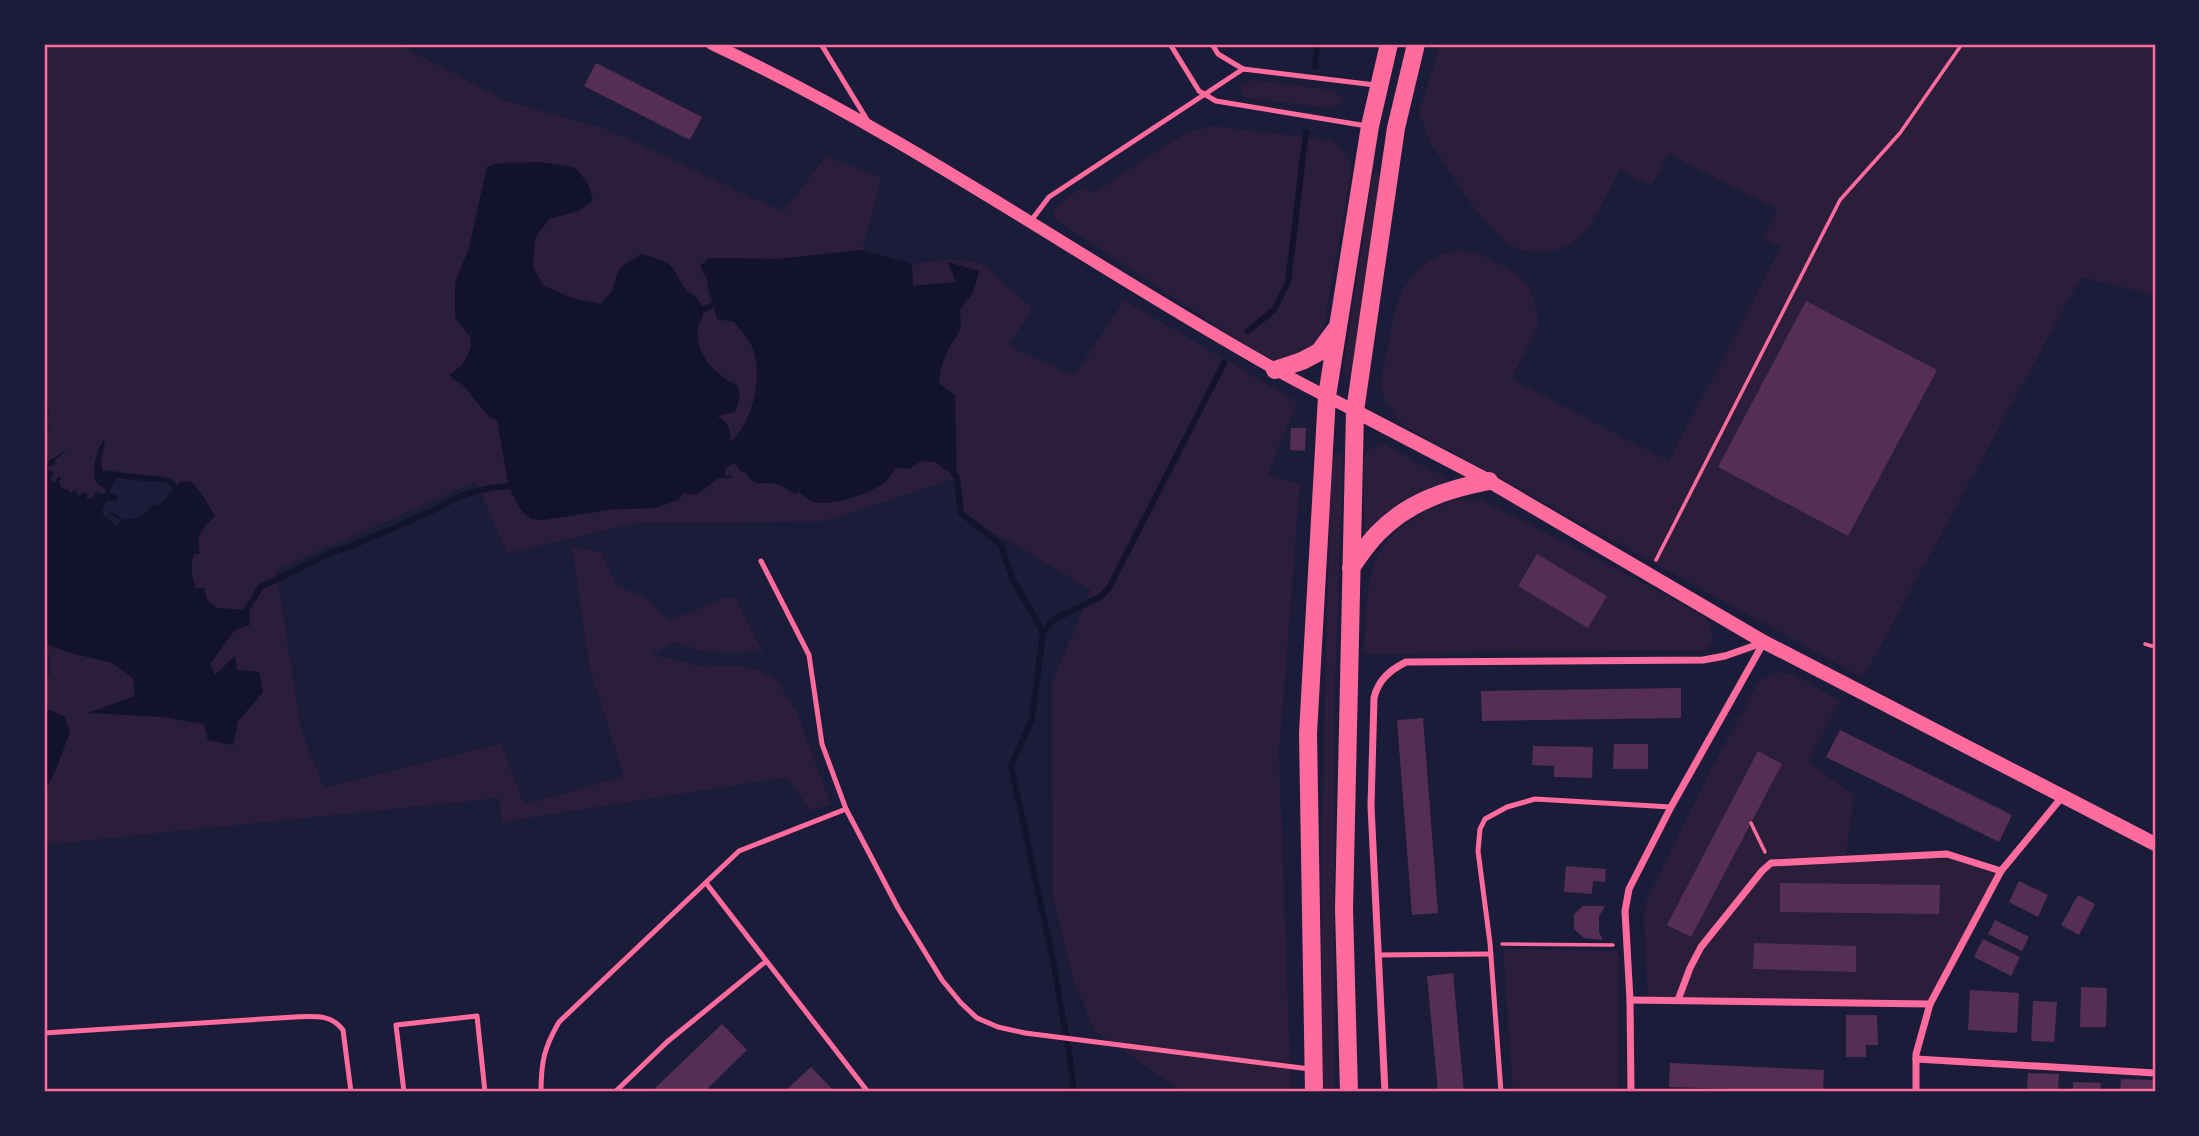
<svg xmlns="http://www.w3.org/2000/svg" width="2199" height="1136" font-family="'Space Grotesk',sans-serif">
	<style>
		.green { fill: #2a1e3b }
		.water { fill: #12122b; fill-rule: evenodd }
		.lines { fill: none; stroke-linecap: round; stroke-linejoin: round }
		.stream { stroke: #12122b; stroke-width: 6 }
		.building { fill: #542f53 }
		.path { stroke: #ff6b9d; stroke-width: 3.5 }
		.service { stroke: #ff6b9d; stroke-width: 5 }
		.minor { stroke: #ff6b9d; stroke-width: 7 }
		.tertiary { stroke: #ff6b9d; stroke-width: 12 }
		.secondary { stroke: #ff6b9d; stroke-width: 14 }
		.trunk { stroke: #ff6b9d; stroke-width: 18 }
		.neatline { fill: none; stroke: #ff6b9d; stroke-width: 2.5 }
	</style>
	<rect width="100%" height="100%" fill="#1b1b3a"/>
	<g class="green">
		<path d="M44,44H398L506,101L609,130L783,212L826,156L882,178L862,250L777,259L709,258C707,273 705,292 713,305C719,314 726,317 734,322C739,326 747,337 750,343C766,372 753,421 730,443L716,416L729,412L727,380C703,361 690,344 703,313L697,297L686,291L672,267L619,269L612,291L601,304C583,300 559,297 544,286C526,272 531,228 551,218C559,215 569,214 578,211L576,168C552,162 510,158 487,167L469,248L455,283L464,330L471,338C471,354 465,365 451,373L452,379L463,385L497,420L509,487L520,509L543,520L603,510L655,508L679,500L683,493L696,495L719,478H731L730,475L725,476V470L733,463L736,464L739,470L745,471C756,490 759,481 776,484C779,484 794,492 796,494L799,489V492C803,495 808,499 812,501C827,509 875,492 886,481C890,477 893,471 896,467L909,469L921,461L936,462L945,471V390L939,383C940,374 942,363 946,354C954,335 965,335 959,310L973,293L949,263L956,283L912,286V264L952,259L981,263L1032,308L1009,346L1074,376L1124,300L1297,402L1268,474L1300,484L1279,753L1291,1092L1181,1091L1095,1031L1073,980L1053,897L1052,683L1091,590L961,513L957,478L825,521L637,523L507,553L476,482L276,570L301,729L324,788L501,743L524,805L624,776L590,669L572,547L600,552L616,585L647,599L669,621L724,598H735L763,652C732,653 703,656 675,641L652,654L703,667L734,665L757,670L778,681L798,715L831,805L810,810L788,777L502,822L499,798L44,845V793L57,767L70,731L53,711L44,708V683L51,673V655H44V643L71,653L113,663L133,678L135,696L91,713L163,717L204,724L208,740L233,745L238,721L263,692L237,670L235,657L214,676L210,664L247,610L217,608L207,600L204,589L196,588C187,568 194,549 202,530L179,487L171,479L110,470L102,471L101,464L104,440C97,448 90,472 97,482C99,485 103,487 106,490L105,494L96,491L93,497L85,500L76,492C68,494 63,490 59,483L61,478L54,484L50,477L51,472L47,467L67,450L44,467L46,448L44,445V427L52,428L47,423V418L52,413L44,401Z"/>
		<path d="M1440,44H2155V295L2081,277L1863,678L1403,425C1375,394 1380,385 1388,346C1393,318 1397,289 1419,269C1431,258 1448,250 1463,251C1481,251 1518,271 1527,286C1533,296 1538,311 1538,322C1538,333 1516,367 1511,379L1669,461L1781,247L1763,237L1777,209L1669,154L1651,186L1620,170L1591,224L1572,243L1548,253L1521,250L1507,244L1474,208L1431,144L1419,113Z"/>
		<polygon points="1252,80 1333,90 1347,101 1332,108 1245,98 1239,86"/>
		<polygon points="1214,126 1332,141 1346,154 1352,168 1322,337 1309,350 1274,363 1056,220 1053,214 1057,206 1081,188 1094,193 1187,132"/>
		<polygon points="1376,172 1381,177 1352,372 1347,377 1343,372 1372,176"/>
		<path d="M1378,444H1384L1450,480C1415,492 1386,506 1364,537V458L1367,451Z"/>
		<path d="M1338,453L1343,456L1334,712V1092H1323C1319,880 1325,668 1332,456Z"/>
		<path d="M1455,500H1481L1657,590L1708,619L1713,639L1706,650L1364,654C1368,570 1365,531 1455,500Z"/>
		<polygon points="1783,672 1795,675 1840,701 1808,762 1854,795 1846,858 1947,854 2001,871 1930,1004 1648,999 1644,917 1646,902 1711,770 1759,681 1773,674"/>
		<polygon points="1503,949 1618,951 1618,1092 1513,1092"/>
	</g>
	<g class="water">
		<path d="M540,162L576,168L588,184L593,200L578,211L549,219L535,238L533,267L543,285L571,298L601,304L612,291L619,269L641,254C651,257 663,259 671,266C677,271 679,282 685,289C691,297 704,299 703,313C703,318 699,323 698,328C695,357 715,374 738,386L740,397L735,412L717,416C730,423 730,429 731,442C753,423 765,371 751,344C747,336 739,329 734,322L717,319L706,278L700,266L709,258L777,259L862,250L912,264L913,286L956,282L948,262L979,271L973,293L959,310C965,336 954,335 946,354C942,362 940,374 939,383L955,395L957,478L936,462L921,461L909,469L896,467C893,471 890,477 886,481C875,492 826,509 812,501C807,499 803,495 799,492V489L796,494C794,493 779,484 776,484C759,480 756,490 745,471L741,472L736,464L733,463L725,470V476L732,475L731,478H719L696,495L683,493L679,499L655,508L615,509L543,520L531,519L520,509L509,487L497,420L490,418L463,385L449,375L463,365L471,348V338L455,318V283L469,248L487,167L495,164Z"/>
		<path d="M105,439L101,464L103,471L163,477L171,479L178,486L179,482L190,481L202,494L215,516C201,530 196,533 200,554H194C190,566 191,577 196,588H204L207,600L217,608L248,610L250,613V625L235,630L210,664L215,675L235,656L237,670L259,672L263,692L238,721L233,745L208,740L204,724L163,717L88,713L135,696L133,678L113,663L71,653L44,643V467L45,463L67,450L54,461L56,464L47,467L50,473L52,469L54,474L50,477L54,484L58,477H61L59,483L62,489H68L70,493L77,489L76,493L78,496L84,492L88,495L86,500L93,497L96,491L99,494H104L106,490C103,487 100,486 97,483C90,474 98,446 105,439ZM119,477L131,480L166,482L174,490L170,491C168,498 162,506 153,505L141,517L123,520L116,513H107L120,520L117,526L103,515L102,511L107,501H116L118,496L110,493L113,483Z"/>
		<polygon points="44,708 64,716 70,731 57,767 44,793"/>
	</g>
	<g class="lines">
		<g class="stream">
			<polyline points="1315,67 1317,44"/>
			<polyline points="696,312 719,303"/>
			<polyline points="1248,331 1274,310 1288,282 1306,132"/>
			<polyline points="953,472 957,478 961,513 1001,545 1013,580 1043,632 1032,719 1011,766 1053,961 1072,1070 1073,1092"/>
			<path d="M242,614C251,607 254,595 261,587L335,551L352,546L441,507C462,492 492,486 516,486"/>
			<polyline points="1043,632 1055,619 1100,597 1109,588 1224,363"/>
		</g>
	</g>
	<g class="building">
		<polygon points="596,63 702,117 690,140 584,86"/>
		<polygon points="1806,301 1937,370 1848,536 1718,467"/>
		<polygon points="1291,428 1306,428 1305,451 1290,450"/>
		<polygon points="1537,554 1607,596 1588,628 1518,586"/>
		<polygon points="1681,688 1681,718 1482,721 1481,691"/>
		<polygon points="1423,718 1438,913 1412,915 1397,720"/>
		<polygon points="1840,730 2012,815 1999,842 1826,757"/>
		<polygon points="1614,744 1648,744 1648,769 1613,769"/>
		<polygon points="1533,746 1593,747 1592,778 1554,777 1554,766 1532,765"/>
		<polygon points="1758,751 1782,764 1691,937 1667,925"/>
		<polygon points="1566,866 1606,869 1605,882 1593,881 1592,894 1564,892"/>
		<polygon points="2019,881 2048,895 2038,917 2009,902"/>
		<polygon points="1780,883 1940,885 1939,914 1780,912"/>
		<polygon points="2078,895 2095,904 2079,935 2061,925"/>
		<polygon points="1583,906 1605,906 1599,916 1599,933 1603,940 1584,938 1574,929 1574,914"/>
		<polygon points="1995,920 2029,937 2022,951 1988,934"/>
		<polygon points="1983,939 2020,957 2011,976 1974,957"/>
		<polygon points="1754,943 1856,946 1856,972 1753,969"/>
		<polygon points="1453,973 1464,1092 1438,1092 1427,976"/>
		<polygon points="2081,987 2107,988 2106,1027 2080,1027"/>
		<polygon points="1970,990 2019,993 2017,1033 1968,1030"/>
		<polygon points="2033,1001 2057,1002 2054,1042 2031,1041"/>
		<polygon points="1846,1015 1877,1015 1878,1045 1866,1045 1866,1057 1846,1057"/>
		<polygon points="722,1024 747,1050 704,1092 651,1092"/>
		<polygon points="1670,1063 1824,1070 1823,1092 1669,1087"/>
		<polygon points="811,1067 835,1092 784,1092"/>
		<polygon points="2028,1073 2059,1074 2058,1092 2027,1092"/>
		<polygon points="2121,1079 2155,1080 2155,1092 2120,1092"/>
		<polygon points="2073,1082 2101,1083 2100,1092 2073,1092"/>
	</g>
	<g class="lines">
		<g class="path">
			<polyline points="1656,560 1840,200 1900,133 1962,44"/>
			<polyline points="2145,644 2155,647"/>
			<polyline points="1751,823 1765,852"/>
			<polyline points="1502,944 1613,945"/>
		</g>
		<g class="service">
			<polyline points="821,44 869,123"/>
			<polyline points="1170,44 1199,91 1216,101 1367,126"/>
			<polyline points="1212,44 1218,54 1243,69 1375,85"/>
			<polyline points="1030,222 1049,197 1243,69"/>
			<polyline points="761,561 809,655 822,744 846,809 898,908 942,980 961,1003 977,1018 998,1027 1025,1033 1310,1069"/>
			<polyline points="706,883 868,1092"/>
			<polyline points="1378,955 1490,954"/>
			<path d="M44,1033L295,1017C314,1016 331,1014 343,1030L351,1092"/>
			<polyline points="404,1092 396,1025 477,1016 485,1092"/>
			<path d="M541,1092C541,1062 544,1048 559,1022L739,851L846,809"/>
			<polyline points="615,1092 667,1042 765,962"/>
			<polyline points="1501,1092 1490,943 1478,851 1480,829 1485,819 1507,807 1535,799 1671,807"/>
		</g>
		<g class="minor">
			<polyline points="1630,1000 1930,1004"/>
			<polyline points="1678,1000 1690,968 1701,947 1762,871 1771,863 1947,854 2001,871"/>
			<polyline points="1916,1059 2155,1073"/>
			<path d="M1385,1092L1371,806L1374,698C1378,680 1390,670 1406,662L1703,660L1725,656L1762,643"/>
			<polyline points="1631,1092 1630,1000 1625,911 1629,889 1671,807 1764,642"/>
			<polyline points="1916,1092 1916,1054 1930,1004 2001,871 2062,797"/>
		</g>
		<path class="tertiary" d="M712,44C909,136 1086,263 1275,369C1301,384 1328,397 1355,411"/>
		<polyline class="secondary" points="1355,411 1489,481 1764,642 2155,844"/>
		<g class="trunk">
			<polyline points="1275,370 1302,361 1319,352 1336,329"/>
			<path d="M1351,568C1359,556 1368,543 1378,533C1408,502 1447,489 1489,481"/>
			<polyline points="1314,1092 1308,733 1327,396 1370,126 1389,44"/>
			<polyline points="1349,1092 1344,909 1355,411 1396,128 1416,44"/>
		</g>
	</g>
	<rect width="2199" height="1136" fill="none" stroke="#1b1b3a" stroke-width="91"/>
	<rect x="46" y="46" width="2108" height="1044" class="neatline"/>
</svg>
